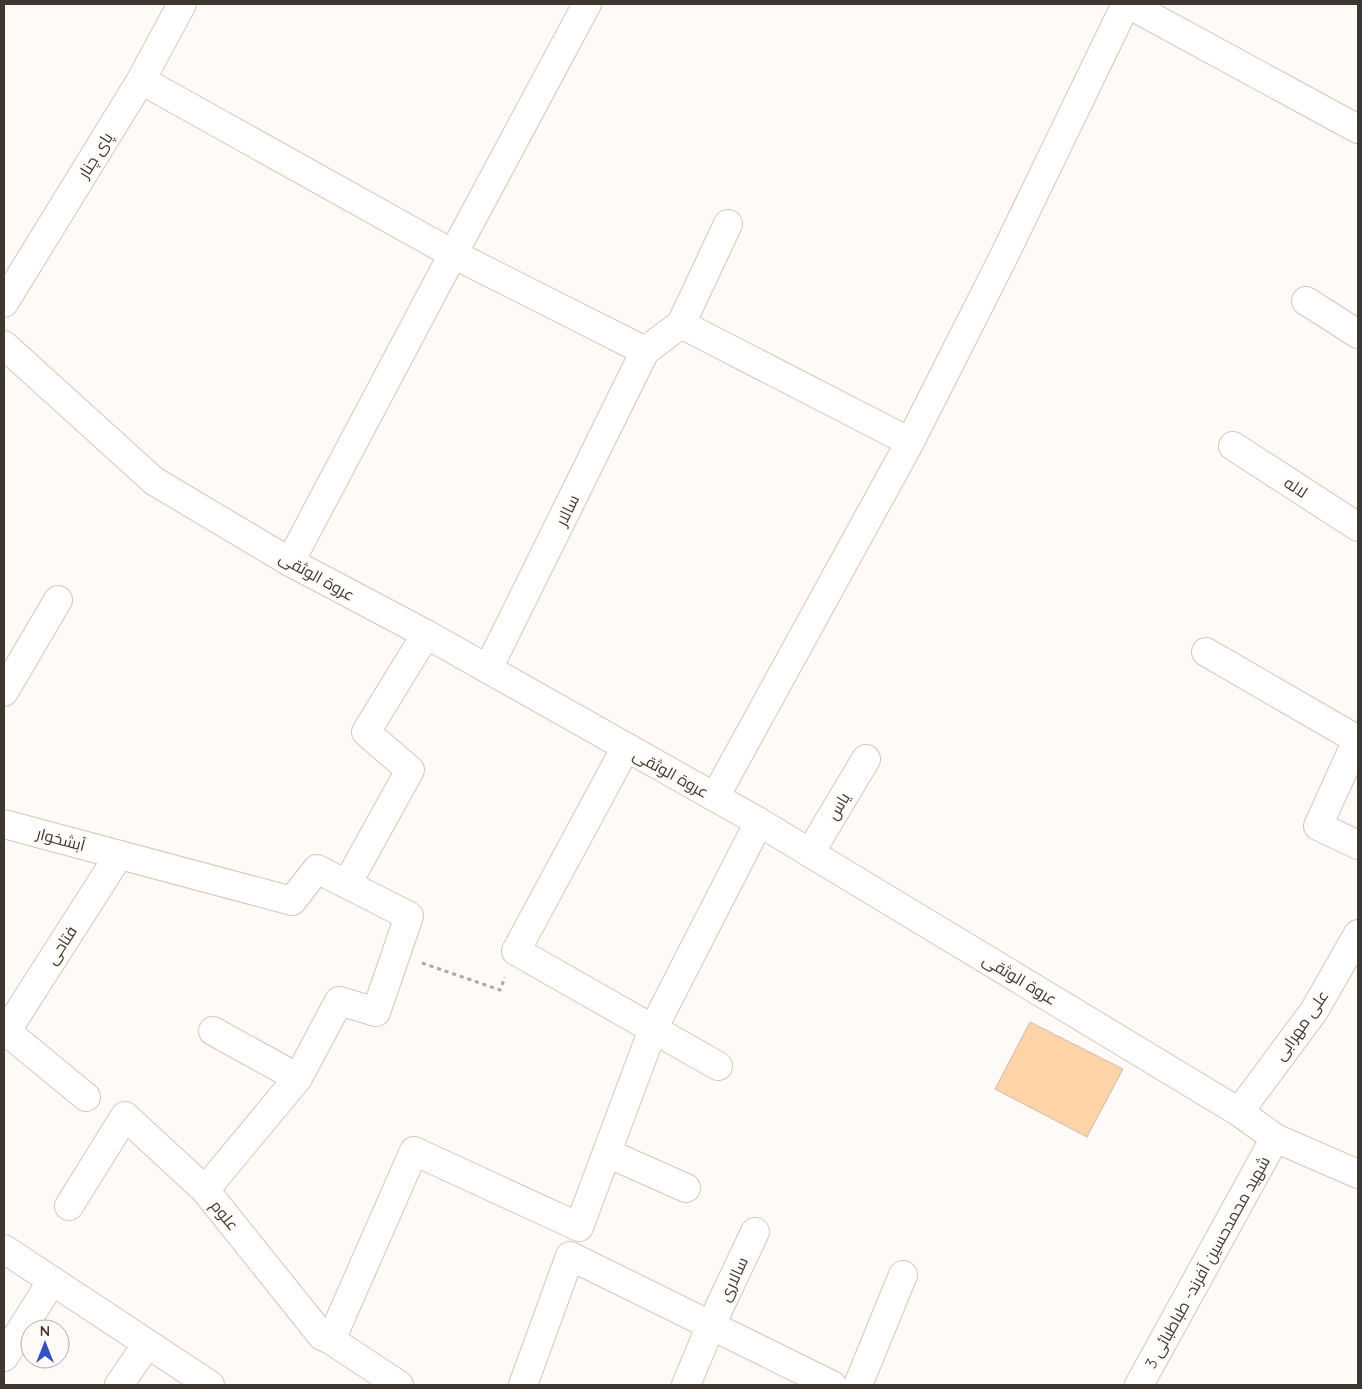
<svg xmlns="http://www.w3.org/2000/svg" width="1362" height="1389" font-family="Quicksand,Cairo,sans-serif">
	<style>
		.building { fill: #fdd3a7; stroke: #cebdac }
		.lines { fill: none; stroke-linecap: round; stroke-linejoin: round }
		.minor-casing { stroke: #d8c7b6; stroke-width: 30 }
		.path { stroke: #aca7a2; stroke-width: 3; stroke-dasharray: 4 4; stroke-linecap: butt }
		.minor { stroke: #fff; stroke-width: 28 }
		.labels { text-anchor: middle; stroke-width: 4.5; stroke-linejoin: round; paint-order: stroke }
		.street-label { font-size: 16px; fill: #3e3730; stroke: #fefaf7 }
	</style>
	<rect width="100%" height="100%" fill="#fefaf7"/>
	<polygon class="building" points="1030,1022 1123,1069 1087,1137 995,1089"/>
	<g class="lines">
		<g class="minor-casing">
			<g id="minor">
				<polyline points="1128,4 1358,129"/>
				<polyline points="141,80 453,254 645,351"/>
				<polyline points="1306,301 1358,334"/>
				<polyline points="4,303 141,80 182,4"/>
				<polyline points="681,324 910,442"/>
				<polyline points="4,345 154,481 290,562 426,634 759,822 1239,1112 1275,1138 1358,1174"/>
				<polyline points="1233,446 1358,527"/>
				<polyline points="290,562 453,254 587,4"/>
				<polyline points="1206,652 1358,740"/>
				<polyline points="488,669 645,351 681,324 728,224"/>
				<polyline points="4,692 58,600"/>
				<polyline points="1358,738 1318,826 1358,845"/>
				<polyline points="626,747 516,951 718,1066"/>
				<polyline points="715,797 910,442 1003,258 1126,4"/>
				<polyline points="4,824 292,901 317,869 409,916 376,1012 339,1001 298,1078 205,1190"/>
				<polyline points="810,853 866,759"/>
				<polyline points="347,884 410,770 366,732 426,634"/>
				<polyline points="6,1031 86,1097"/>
				<polyline points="213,1031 298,1078"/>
				<polyline points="4,1035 119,855"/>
				<polyline points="1239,1112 1314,1011 1358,934"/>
				<polyline points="607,1153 686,1188"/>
				<polyline points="69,1206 125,1116 205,1190 322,1336 331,1340 399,1385"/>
				<polyline points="4,1249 210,1385"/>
				<polyline points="331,1340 414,1151 579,1227 653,1029 759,822"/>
				<polyline points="4,1357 52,1281"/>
				<polyline points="119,1385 147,1344"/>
				<polyline points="523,1385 570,1256 832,1385"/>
				<polyline points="686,1385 711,1325 755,1232"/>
				<polyline points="858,1385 903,1275"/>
				<polyline points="1139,1385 1275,1138"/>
			</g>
		</g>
		<polyline class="path" points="422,963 500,990 505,977"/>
		<use href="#minor" class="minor"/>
	</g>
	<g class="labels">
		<g class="street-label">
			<text transform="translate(95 155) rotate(-58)" y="6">پای چنار</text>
			<text transform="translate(1296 487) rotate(33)" y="6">لاله</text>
			<text transform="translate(567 510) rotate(-64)" y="6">سالار</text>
			<text transform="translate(317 576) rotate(29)" y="6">عروة الوثقی</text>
			<text transform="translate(671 773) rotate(29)" y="6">عروة الوثقی</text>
			<text transform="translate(838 806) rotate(-59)" y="6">یاس</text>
			<text transform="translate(61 839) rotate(15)" y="6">آبشخوار</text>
			<text transform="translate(61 945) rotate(-57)" y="6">فتاحی</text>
			<text transform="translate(1020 979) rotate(31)" y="6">عروة الوثقی</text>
			<text transform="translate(1301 1025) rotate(-55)" y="6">علی مهرابی</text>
			<text transform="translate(225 1215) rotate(51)" y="6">علوم</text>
			<text transform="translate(1207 1262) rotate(-61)" y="6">شهید محمدحسین آفرند- طباطبائی 3</text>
			<text transform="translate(733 1279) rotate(-65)" y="6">سالاری</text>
		</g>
	</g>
	<rect width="1362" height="1389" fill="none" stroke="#3e3730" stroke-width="10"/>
	<g transform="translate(45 1344)"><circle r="24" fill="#fefaf7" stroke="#b1aca7"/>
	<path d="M0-4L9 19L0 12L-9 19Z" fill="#3351c2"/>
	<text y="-8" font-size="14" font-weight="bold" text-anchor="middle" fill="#3e3730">N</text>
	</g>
</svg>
